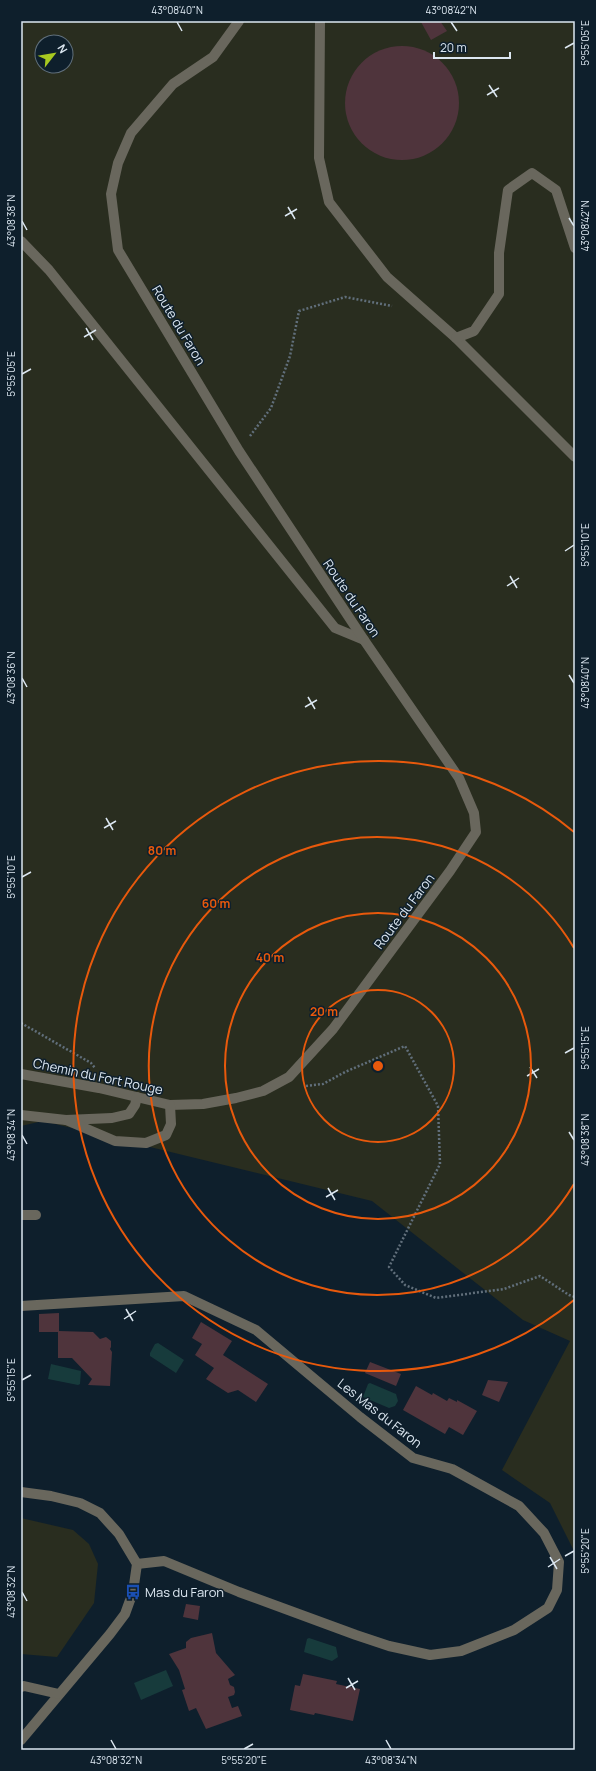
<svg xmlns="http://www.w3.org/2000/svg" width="596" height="1771" font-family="Manrope,sans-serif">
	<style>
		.green { fill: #292d1f; fill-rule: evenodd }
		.water { fill: #173b3c }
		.building { fill: #4f343c }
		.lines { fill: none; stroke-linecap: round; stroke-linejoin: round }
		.path { stroke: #616f7b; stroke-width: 2.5; stroke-dasharray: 2 2; stroke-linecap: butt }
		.minor { stroke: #69675d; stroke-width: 10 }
		.ticks { fill: none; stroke: #dce7f1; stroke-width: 1.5 }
		.ring { fill: none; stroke: #e8590c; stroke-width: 2 }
		.labels { text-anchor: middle; stroke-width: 3; stroke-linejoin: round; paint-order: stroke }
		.street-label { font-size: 13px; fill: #dce7f1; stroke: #0e1f2c }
		.poi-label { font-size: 13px; fill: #dce7f1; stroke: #0e1f2c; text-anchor: start }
		.centre { fill: #e8590c; stroke: #0e1f2c; stroke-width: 2 }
		.ring-label { font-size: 12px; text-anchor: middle; font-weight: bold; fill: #e8590c; stroke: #0e1f2c; stroke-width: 3; stroke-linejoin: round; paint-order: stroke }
		.neatline { fill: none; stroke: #dce7f1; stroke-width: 1.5 }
		.ticks-label { font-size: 10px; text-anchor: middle; fill: #dce7f1 }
	</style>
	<rect width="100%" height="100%" fill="#0e1f2c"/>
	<g class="green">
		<path d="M24,21H575V1553L550,1503L502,1470L570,1341L523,1320L372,1201L43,1121L21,1126V27ZM42,42H66V66H42Z"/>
		<polygon points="21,1518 73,1530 89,1544 98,1564 94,1603 57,1657 21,1654"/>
	</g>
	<g class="water">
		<polygon points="158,1343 184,1360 176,1373 150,1356 150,1353 155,1344"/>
		<polygon points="51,1364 81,1371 80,1384 78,1385 48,1379"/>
		<polygon points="370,1383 396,1394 398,1401 395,1406 389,1408 363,1397 368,1384"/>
		<polygon points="309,1638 336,1647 338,1657 332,1661 304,1652 307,1639"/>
		<polygon points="166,1670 173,1686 141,1700 134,1683"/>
	</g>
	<g class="building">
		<polygon points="422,21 440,21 447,31 431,40 421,22"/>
		<circle cx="402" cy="103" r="57"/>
		<polygon points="59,1313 59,1331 93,1332 100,1339 106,1337 111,1341 111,1347 110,1349 112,1352 110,1386 88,1385 92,1379 72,1358 58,1358 58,1332 39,1332 39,1314"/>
		<polygon points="201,1322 232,1341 223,1355 268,1384 256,1402 238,1390 228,1393 206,1379 214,1368 195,1355 202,1344 192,1338"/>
		<polygon points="370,1362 401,1374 396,1386 365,1373"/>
		<polygon points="488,1380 508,1382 499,1402 482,1395"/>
		<polygon points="416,1386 432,1395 433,1393 447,1401 449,1398 457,1402 457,1400 477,1411 463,1435 449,1427 445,1434 403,1410"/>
		<polygon points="186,1604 200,1606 198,1620 183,1617"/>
		<polygon points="212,1633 216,1653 235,1675 228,1679 230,1685 234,1687 235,1692 234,1695 228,1697 232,1708 238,1706 242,1716 206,1729 196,1708 189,1711 182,1690 185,1689 179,1670 169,1654 186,1648 186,1642 191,1638"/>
		<polygon points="303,1674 337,1681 336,1684 360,1689 353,1721 315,1713 314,1715 290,1710 295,1685 300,1686"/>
	</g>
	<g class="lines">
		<g class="path">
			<polyline points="250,436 271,408 290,356 299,311 345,297 392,306"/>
			<polyline points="21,1023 91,1063 95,1068"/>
			<polyline points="306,1086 323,1084 345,1072 405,1046 438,1106 440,1164 389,1267 405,1285 436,1298 504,1289 540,1276 569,1295 575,1297"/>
		</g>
		<g class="minor">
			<polyline points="320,21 319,158 329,202 387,277 456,338 575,457"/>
			<polyline points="21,241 49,270 335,628 364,640"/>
			<polyline points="456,338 474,331 499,294 499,253 508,190 532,173 556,190 575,248"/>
			<polyline points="21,1074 99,1088 170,1105 203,1104 236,1098 263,1091 289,1077 333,1029 450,871 476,832 474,813 459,778 364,640 239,451 118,250 111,194 118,163 131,133 173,84 213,57 239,21"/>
			<polyline points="21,1115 66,1120 112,1118 129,1114 135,1105 137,1097"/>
			<polyline points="66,1120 115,1141 146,1143 166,1135 171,1124 170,1105"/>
			<polyline points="21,1215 36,1215"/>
			<polyline points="21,1306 184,1296 256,1330 360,1417 413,1458 452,1469 519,1506 544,1533 559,1562 557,1590 548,1608 514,1630 461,1651 430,1655 389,1646 356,1635 239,1592 164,1561 137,1564"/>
			<polyline points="21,1492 51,1496 80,1503 100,1513 119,1534 137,1564 133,1592 125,1614 110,1634 21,1740"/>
			<polyline points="21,1687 24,1686 59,1694"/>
		</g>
	</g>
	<path class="ticks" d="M177,22L182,31M451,22L457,31M565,48L574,43M489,85L497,97M487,95L499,88M288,207L295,219M285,216L297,209M569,218L574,226M22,221L27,230M86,328L93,340M84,337L96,330M22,374L31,369M565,551L574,545M510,576L517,588M507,586L519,578M569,675L574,683M22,678L27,687M308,697L315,709M305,707L317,700M106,818L113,830M104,828L116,821M22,877L31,872M565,1053L574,1048M530,1067L537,1078M527,1076L539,1069M569,1132L574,1140M22,1135L27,1144M328,1188L335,1200M326,1197L338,1190M126,1309L133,1321M124,1319L136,1311M22,1380L31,1375M565,1556L574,1551M550,1557L557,1569M548,1567L560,1559M22,1592L27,1601M348,1678L355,1690M346,1688L358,1681M111,1740L116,1749M386,1740L391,1749M244,1749L253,1744"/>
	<g class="ring">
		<circle cx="378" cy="1066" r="76"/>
		<circle cx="378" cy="1066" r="153"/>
		<path d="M574 1184A229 229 0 1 1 574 948"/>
		<path d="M574 1300A305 305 0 1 1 574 832"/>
	</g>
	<defs>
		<g id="bus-bare" transform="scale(1.2)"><path d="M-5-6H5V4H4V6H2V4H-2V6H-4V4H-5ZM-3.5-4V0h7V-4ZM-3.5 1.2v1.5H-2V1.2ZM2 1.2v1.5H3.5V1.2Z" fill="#1a4fb4" stroke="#0e1f2c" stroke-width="2.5" paint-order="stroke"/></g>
	</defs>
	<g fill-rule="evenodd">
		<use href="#bus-bare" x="133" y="1592"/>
	</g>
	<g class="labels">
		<g class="street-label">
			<text transform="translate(179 325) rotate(59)" y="5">Route du Faron</text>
			<text transform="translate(352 598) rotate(56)" y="5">Route du Faron</text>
			<text transform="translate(404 911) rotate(-53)" y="5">Route du Faron</text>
			<text transform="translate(98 1076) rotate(12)" y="5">Chemin du Fort Rouge</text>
			<text transform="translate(380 1413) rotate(38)" y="5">Les Mas du Faron</text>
		</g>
		<g class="poi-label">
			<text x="145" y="1597">Mas du Faron</text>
		</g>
	</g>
	<circle cx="378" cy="1066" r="6" class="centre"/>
	<g class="ring-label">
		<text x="162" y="855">80 m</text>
		<text x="216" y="908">60 m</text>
		<text x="270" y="962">40 m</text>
		<text x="324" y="1016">20 m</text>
	</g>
	<rect width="596" height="1771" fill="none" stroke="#0e1f2c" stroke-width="44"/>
	<g transform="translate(54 54) rotate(59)"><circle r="19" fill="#0e1f2c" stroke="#606f7b"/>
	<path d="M0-3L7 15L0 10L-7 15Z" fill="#a7c820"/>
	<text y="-6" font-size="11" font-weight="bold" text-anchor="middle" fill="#dce7f1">N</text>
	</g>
	<path d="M434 52v6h76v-6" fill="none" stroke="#dce7f1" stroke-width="2"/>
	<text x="440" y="52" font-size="12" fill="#dce7f1" stroke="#0e1f2c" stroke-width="3" paint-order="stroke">20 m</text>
	<rect x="22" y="22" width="552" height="1727" class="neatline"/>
	<g class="ticks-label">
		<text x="177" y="14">43°08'40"N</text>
		<text x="451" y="14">43°08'42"N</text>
		<text transform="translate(585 43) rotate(-90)" y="4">5°55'05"E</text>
		<text transform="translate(11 221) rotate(-90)" y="4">43°08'38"N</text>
		<text transform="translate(585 226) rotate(-90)" y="4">43°08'42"N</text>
		<text transform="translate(11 374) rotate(-90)" y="4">5°55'05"E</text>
		<text transform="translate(585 545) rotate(-90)" y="4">5°55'10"E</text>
		<text transform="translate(11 678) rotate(-90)" y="4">43°08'36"N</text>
		<text transform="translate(585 683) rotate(-90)" y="4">43°08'40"N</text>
		<text transform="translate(11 877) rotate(-90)" y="4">5°55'10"E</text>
		<text transform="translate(585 1048) rotate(-90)" y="4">5°55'15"E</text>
		<text transform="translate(11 1135) rotate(-90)" y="4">43°08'34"N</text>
		<text transform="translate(585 1140) rotate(-90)" y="4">43°08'38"N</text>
		<text transform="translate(11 1380) rotate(-90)" y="4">5°55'15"E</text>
		<text transform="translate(585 1551) rotate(-90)" y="4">5°55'20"E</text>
		<text transform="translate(11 1592) rotate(-90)" y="4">43°08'32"N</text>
		<text x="116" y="1764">43°08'32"N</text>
		<text x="244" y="1764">5°55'20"E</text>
		<text x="391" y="1764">43°08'34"N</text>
	</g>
</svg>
